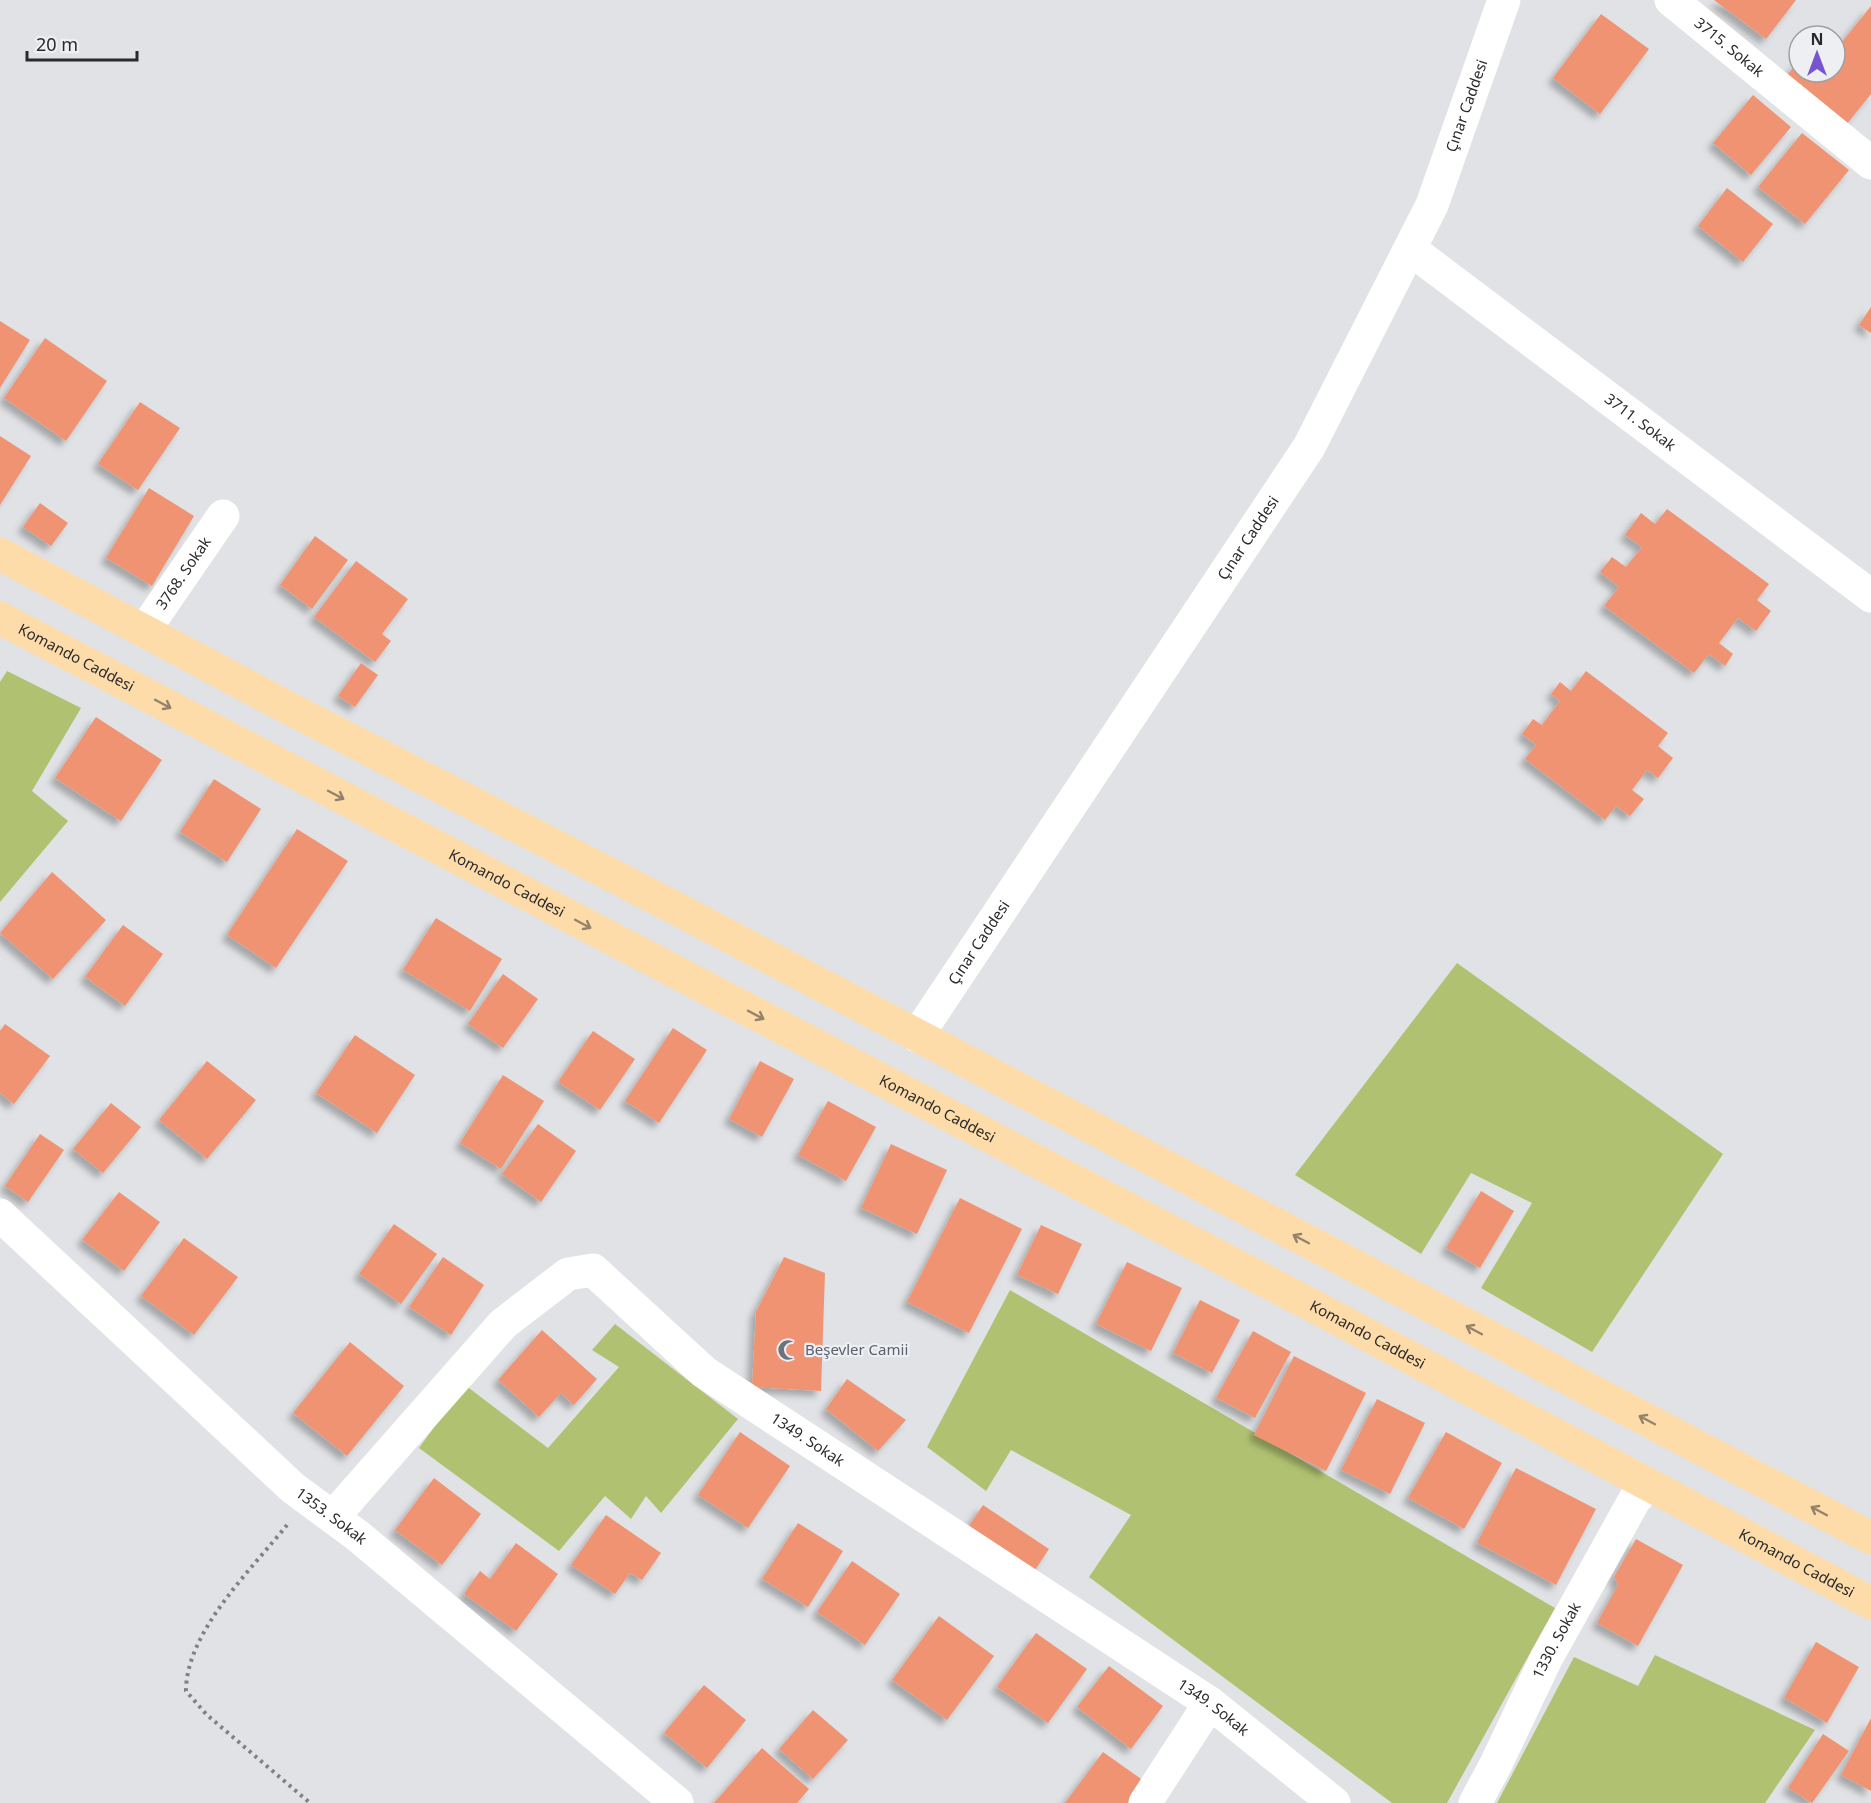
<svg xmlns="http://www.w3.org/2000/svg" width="1871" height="1803" font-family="'Noto Sans',sans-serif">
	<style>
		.garden { fill: #b0c271 }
		.building { fill: #f09373; filter: url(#shadow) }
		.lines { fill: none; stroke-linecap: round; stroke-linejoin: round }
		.path { stroke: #808184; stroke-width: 4; stroke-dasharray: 3 4.5; stroke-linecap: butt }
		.minor { stroke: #fff; stroke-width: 33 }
		.major { stroke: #fedca9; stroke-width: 33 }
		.oneway { stroke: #94836a }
		.labels { text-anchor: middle; stroke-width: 4.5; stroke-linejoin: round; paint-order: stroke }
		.street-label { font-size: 15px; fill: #2a2a2c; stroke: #edeff3 }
		.worship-label { font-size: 15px; fill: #5b616d; stroke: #edeff3; text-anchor: start }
	</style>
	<defs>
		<filter id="shadow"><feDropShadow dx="-5.5" dy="5.5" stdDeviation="3" flood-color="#0004"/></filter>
	</defs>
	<rect width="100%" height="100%" fill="#e0e2e5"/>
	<g class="garden">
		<polygon points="7,671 81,708 32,791 68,821 0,902 0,682"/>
		<polygon points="1457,963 1723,1154 1592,1352 1481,1288 1532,1203 1471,1173 1421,1254 1295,1175"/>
		<polygon points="1010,1290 1555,1608 1447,1803 1392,1803 1089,1577 1131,1515 1011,1450 986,1491 927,1447"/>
		<polygon points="615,1324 738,1419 661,1513 646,1496 631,1519 605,1496 559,1551 419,1448 465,1385 548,1448 619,1367 592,1350"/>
		<polygon points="1655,1655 1815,1730 1765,1803 1497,1803 1574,1657 1638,1686"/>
	</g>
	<g class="building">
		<polygon points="1714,0 1796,0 1766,39"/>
		<polygon points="1871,6 1871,94 1846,125 1785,78 1799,60 1799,72 1835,72 1835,36 1842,42"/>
		<polygon points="1601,14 1649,49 1600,114 1553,78"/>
		<polygon points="1825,28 1835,36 1818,36"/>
		<polygon points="1753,95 1791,127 1751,175 1713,143"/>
		<polygon points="1802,133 1849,170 1805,224 1758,187"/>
		<polygon points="1727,188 1773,224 1743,262 1698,226"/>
		<polygon points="1871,307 1871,333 1859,325"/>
		<polygon points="0,321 30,340 0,388"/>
		<polygon points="45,338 107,381 66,441 4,398"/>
		<polygon points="140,402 180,428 138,490 98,464"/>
		<polygon points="0,436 31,456 0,505"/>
		<polygon points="149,488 194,516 152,586 106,558"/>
		<polygon points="40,503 68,523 51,546 23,527"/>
		<polygon points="1667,509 1769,584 1757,600 1771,611 1756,631 1738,618 1719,643 1733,654 1725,666 1709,654 1694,673 1604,606 1619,587 1600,572 1612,557 1626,567 1642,547 1625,535 1641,513 1655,524"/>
		<polygon points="315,536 348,560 312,609 280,585"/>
		<polygon points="356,561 408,599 382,634 391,641 375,662 314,617"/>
		<polygon points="361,663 378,675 355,707 338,696"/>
		<polygon points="1586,671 1668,733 1658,746 1673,758 1658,778 1647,770 1632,790 1644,799 1630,816 1616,806 1605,820 1525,759 1536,745 1522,734 1533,719 1542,725 1560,701 1551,694 1560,682 1571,691"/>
		<polygon points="96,717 162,760 121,821 55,778"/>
		<polygon points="214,779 261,809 227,862 180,832"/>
		<polygon points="297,829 348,861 276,968 227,935"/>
		<polygon points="52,872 106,920 53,979 0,933"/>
		<polygon points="436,918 502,959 470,1011 403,970"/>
		<polygon points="123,925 163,954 125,1006 85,977"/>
		<polygon points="503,974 538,999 503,1048 468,1024"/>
		<polygon points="5,1024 50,1056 14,1104 0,1093 0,1031"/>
		<polygon points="673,1028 707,1050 659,1123 625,1101"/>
		<polygon points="593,1031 635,1059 600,1110 558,1082"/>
		<polygon points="355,1035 415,1075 377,1133 316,1093"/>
		<polygon points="207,1061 256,1100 207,1159 159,1120"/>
		<polygon points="760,1061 794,1079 762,1137 729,1119"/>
		<polygon points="503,1075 544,1101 501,1169 460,1143"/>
		<polygon points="828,1101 876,1127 846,1181 798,1155"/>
		<polygon points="111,1103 141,1127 103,1173 73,1149"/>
		<polygon points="538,1124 576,1151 541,1202 502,1174"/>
		<polygon points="40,1134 64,1150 28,1202 5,1186"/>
		<polygon points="891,1144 947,1170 917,1234 861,1208"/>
		<polygon points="1481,1191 1514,1211 1480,1268 1446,1248"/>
		<polygon points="119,1192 160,1222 124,1271 82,1240"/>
		<polygon points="960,1198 1022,1229 969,1333 907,1302"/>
		<polygon points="394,1224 437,1254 401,1304 359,1274"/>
		<polygon points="1041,1225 1082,1244 1058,1294 1017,1275"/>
		<polygon points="184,1238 238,1277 194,1335 141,1296"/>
		<polygon points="443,1257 484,1285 451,1335 409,1307"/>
		<polygon points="784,1257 825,1273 821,1391 752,1387 756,1312"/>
		<polygon points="1127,1262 1182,1288 1151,1351 1096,1324"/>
		<polygon points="1200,1300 1240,1320 1212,1373 1173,1353"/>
		<polygon points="542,1330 597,1379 574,1405 561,1393 539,1417 498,1380"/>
		<polygon points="1253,1331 1291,1352 1255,1418 1216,1398"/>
		<polygon points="350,1342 404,1386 347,1456 293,1413"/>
		<polygon points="1294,1356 1366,1393 1326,1471 1254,1435"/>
		<polygon points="847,1379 906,1420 878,1451 826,1409"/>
		<polygon points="1377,1399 1425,1423 1390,1494 1341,1470"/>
		<polygon points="740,1432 790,1466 748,1528 698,1495"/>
		<polygon points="1446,1432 1502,1463 1464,1529 1408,1498"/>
		<polygon points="1516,1468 1596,1509 1556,1585 1477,1543"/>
		<polygon points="434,1478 481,1514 442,1565 395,1530"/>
		<polygon points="983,1505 1049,1549 1033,1573 967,1529"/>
		<polygon points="606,1515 661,1553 642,1580 630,1573 615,1594 571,1565"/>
		<polygon points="798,1523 843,1551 808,1607 762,1579"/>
		<polygon points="1636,1539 1683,1565 1638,1646 1597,1623 1618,1585 1614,1577"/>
		<polygon points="516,1543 558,1574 516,1631 464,1594 480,1571 490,1579"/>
		<polygon points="852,1561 900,1594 865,1645 817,1612"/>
		<polygon points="939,1616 994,1656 947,1720 892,1680"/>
		<polygon points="1036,1633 1087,1669 1048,1723 997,1687"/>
		<polygon points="1816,1642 1859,1667 1827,1723 1784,1698"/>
		<polygon points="1109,1666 1163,1706 1131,1749 1077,1707"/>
		<polygon points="704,1685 746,1720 707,1768 664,1733"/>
		<polygon points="813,1710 848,1740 813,1779 779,1749"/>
		<polygon points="1871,1718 1871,1791 1841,1775"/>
		<polygon points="1823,1734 1849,1751 1812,1803 1788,1788"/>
		<polygon points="762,1748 809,1789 797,1803 714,1803"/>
		<polygon points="1103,1752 1144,1781 1128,1803 1065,1803"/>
	</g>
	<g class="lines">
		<path class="path" d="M287,1525C251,1570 186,1632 186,1691L206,1714L310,1803"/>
		<g class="minor">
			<path id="s1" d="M1671,0L1871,163"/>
			<path id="s2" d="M1410,249L1871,596"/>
			<path id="s3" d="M144,631L223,516"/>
			<path id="s4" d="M917,1036L1309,447L1432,205L1504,0"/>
			<path id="s5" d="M0,1215L293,1488L358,1536L677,1803"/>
			<path id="s6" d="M333,1517L503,1324L568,1274L593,1270L704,1372L1210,1703L1334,1803"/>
			<polyline points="1145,1803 1210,1703"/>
			<path id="s7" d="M1475,1803L1495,1766L1546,1659L1635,1499L1648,1485"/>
		</g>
		<g class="major">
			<polyline points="0,554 279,703 704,923 1871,1538"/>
			<path id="s8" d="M0,618L1319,1309L1871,1603"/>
		</g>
	</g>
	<defs><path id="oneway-shaft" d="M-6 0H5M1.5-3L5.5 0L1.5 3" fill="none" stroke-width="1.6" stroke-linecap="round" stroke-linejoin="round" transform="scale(1.5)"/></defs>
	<g class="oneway">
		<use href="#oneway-shaft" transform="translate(163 704) rotate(28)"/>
		<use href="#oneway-shaft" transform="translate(336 795) rotate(28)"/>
		<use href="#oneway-shaft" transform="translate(583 924) rotate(28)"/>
		<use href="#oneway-shaft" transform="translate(756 1015) rotate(28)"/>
		<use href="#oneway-shaft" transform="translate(1301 1239) rotate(-152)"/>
		<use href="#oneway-shaft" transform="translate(1474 1330) rotate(-152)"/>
		<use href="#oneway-shaft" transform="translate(1647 1420) rotate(-152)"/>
		<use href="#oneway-shaft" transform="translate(1819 1511) rotate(-152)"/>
	</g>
	<defs>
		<g id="mosque-bare" transform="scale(1.62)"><path d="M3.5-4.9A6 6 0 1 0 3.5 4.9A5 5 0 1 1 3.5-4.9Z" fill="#6b7280" stroke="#edeff3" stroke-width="2.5" paint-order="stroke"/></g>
	</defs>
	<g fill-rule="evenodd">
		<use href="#mosque-bare" x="788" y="1350"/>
	</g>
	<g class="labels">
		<g class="street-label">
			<text dy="5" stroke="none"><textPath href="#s1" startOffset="75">3715. Sokak</textPath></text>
			<text dy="5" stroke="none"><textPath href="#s4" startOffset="1084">Çınar Caddesi</textPath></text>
			<text dy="5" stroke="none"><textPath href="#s2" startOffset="288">3711. Sokak</textPath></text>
			<text dy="5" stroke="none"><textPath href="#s4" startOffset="598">Çınar Caddesi</textPath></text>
			<text dy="5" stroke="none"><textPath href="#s3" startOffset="70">3768. Sokak</textPath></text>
			<text dy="5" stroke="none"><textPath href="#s8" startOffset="86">Komando Caddesi</textPath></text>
			<text dy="5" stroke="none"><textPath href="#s8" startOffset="572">Komando Caddesi</textPath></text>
			<text dy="5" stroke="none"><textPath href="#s4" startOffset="112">Çınar Caddesi</textPath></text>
			<text dy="5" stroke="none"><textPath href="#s8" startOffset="1058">Komando Caddesi</textPath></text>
			<text dy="5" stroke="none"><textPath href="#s8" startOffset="1544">Komando Caddesi</textPath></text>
			<text dy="5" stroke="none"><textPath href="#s6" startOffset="639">1349. Sokak</textPath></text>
			<text dy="5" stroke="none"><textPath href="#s5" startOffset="448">1353. Sokak</textPath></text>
			<text dy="5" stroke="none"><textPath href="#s8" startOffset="2030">Komando Caddesi</textPath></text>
			<text dy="5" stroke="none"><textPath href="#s7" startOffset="182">1330. Sokak</textPath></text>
			<text dy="5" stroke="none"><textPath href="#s6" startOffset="1125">1349. Sokak</textPath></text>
		</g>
		<g class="worship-label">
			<text x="805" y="1355">Beşevler Camii</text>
		</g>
	</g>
	<g transform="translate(1817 54)"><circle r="28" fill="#edeff3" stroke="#9fa0a3" stroke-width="1.5"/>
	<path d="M0-4.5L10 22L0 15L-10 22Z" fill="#7755cf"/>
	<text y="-9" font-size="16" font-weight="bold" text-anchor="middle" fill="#2a2a2c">N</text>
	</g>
	<path d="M27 51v9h110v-9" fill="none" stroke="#2a2a2c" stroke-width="3"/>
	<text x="36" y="51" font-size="18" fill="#2a2a2c" stroke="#edeff3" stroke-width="4.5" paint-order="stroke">20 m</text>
</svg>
